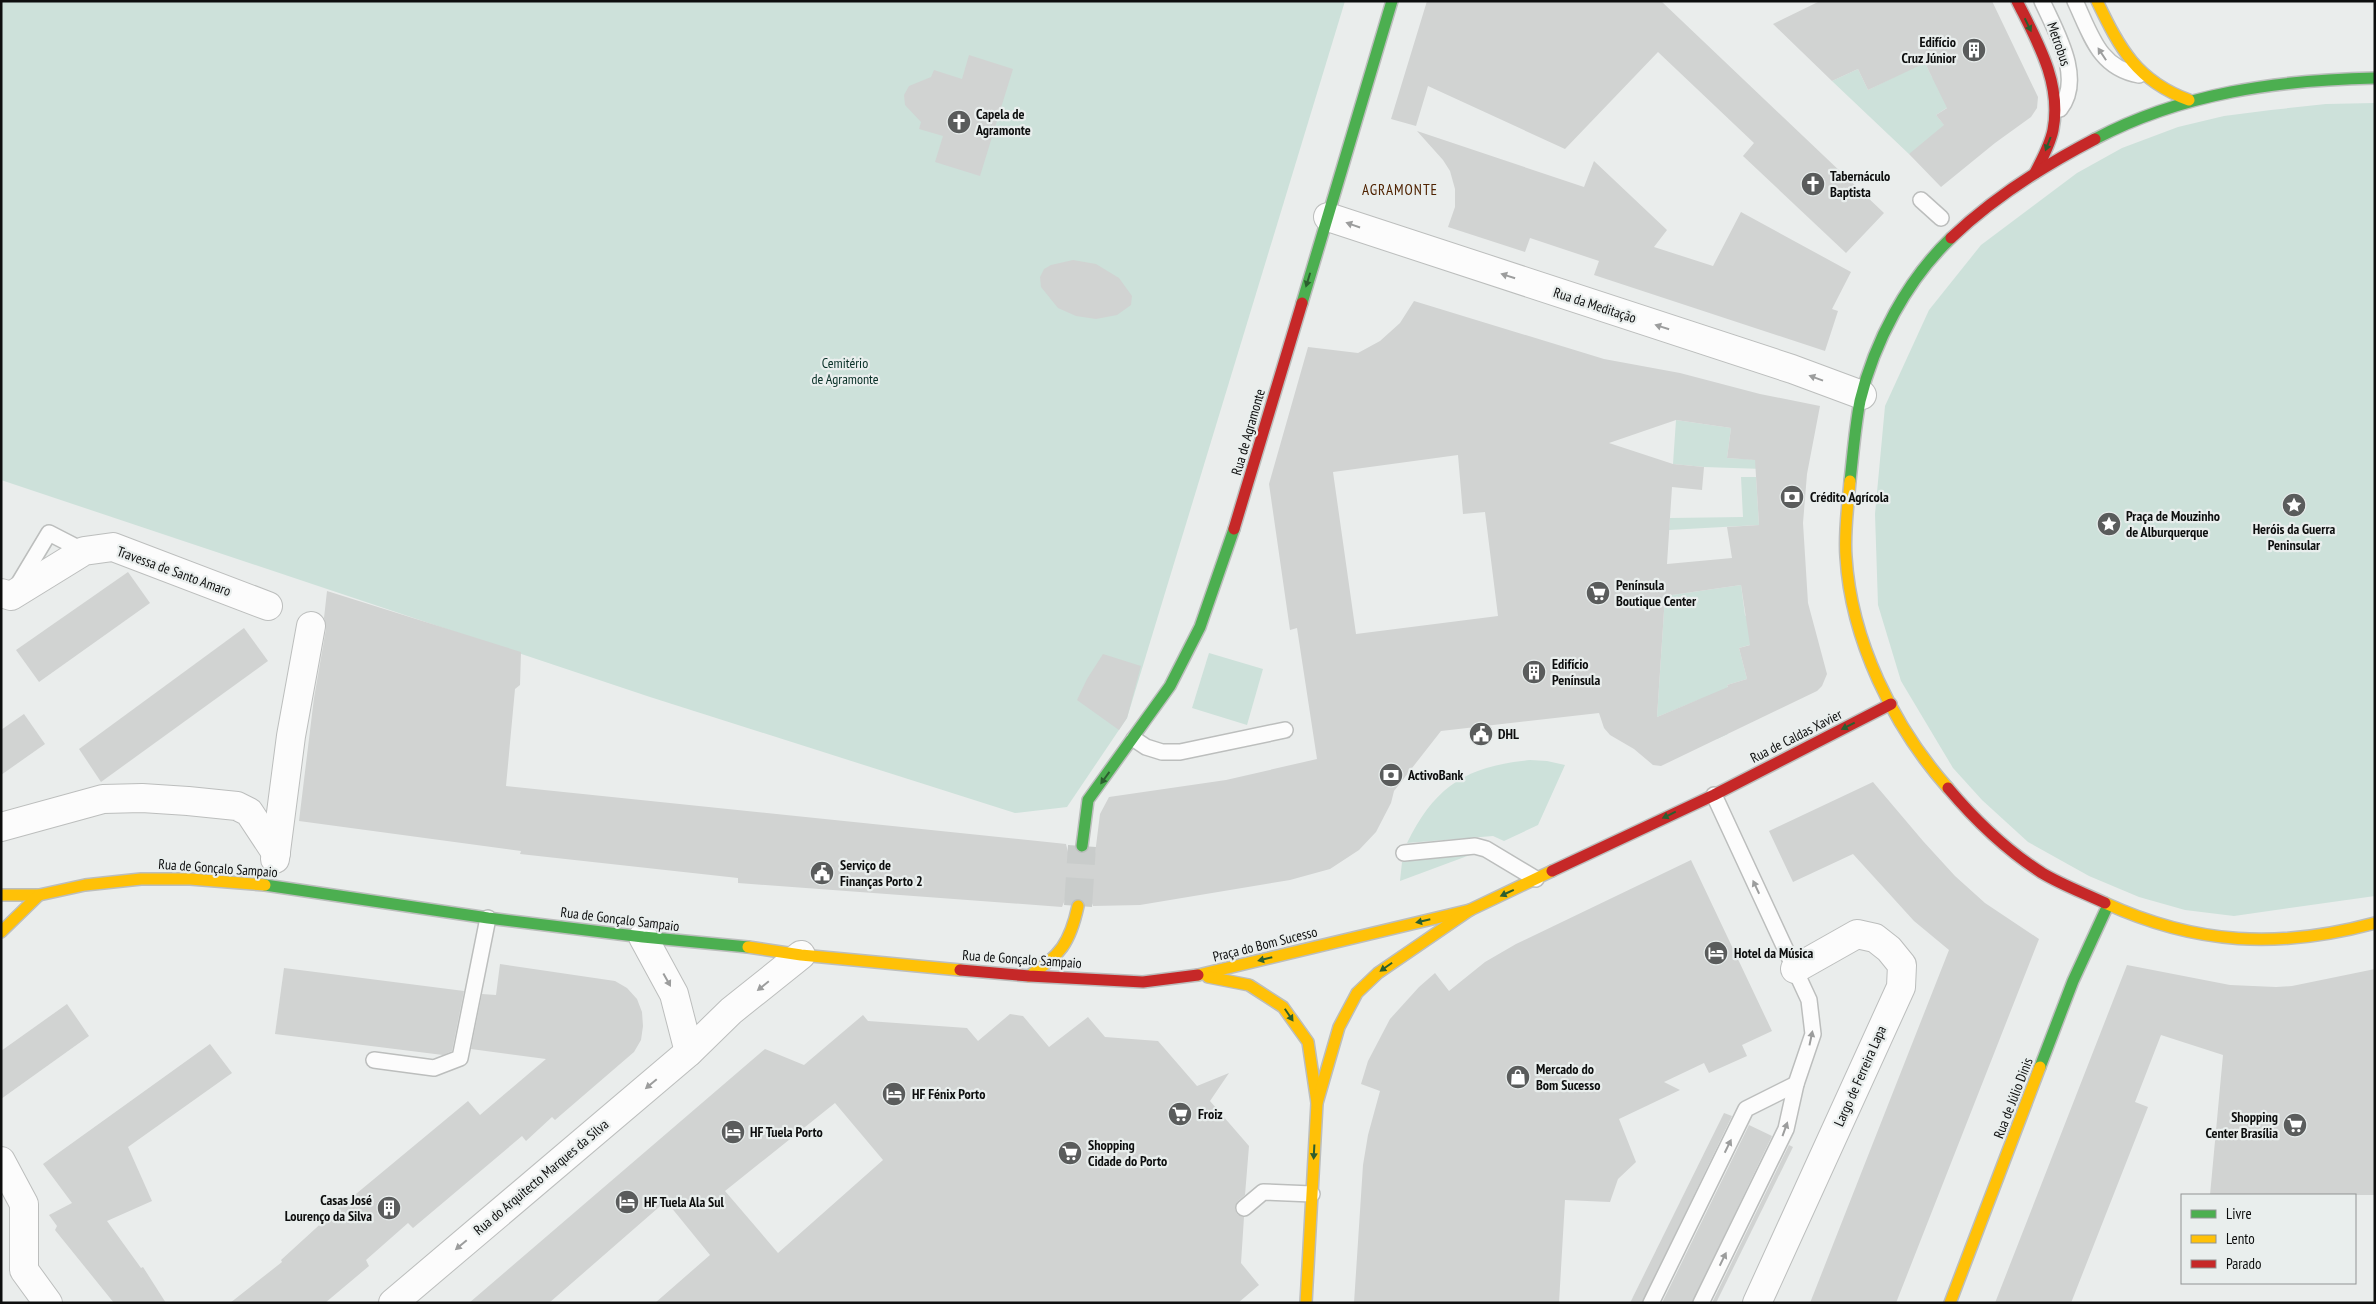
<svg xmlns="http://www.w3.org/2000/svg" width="2376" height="1304" font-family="'PT Sans Narrow',sans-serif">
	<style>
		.green { fill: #cde1da }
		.building { fill: #d1d3d2; fill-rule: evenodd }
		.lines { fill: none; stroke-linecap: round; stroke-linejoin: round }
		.secondary-tunnel { stroke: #c9cccb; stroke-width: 28; stroke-dasharray: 28 14; stroke-linecap: butt }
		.lane-casing { stroke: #bcbebd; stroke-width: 18 }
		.street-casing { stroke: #bcbebd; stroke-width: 30 }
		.fast-casing { stroke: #bcbebd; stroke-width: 14 }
		.slow-casing { stroke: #bcbebd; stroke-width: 14 }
		.jam-casing { stroke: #bcbebd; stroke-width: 14 }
		.lane { stroke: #fcfcfc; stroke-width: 15 }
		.street { stroke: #fcfcfc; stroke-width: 28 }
		.fast { stroke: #4caf50; stroke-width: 11 }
		.slow { stroke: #ffc107; stroke-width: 11 }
		.jam { stroke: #c62828; stroke-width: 11 }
		.oneway { fill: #2c5e2f }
		.oneway2 { fill: #9c9d9d }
		.labels { text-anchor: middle; stroke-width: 4.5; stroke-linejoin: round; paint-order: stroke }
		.poi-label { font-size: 14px; font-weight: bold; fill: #0d0e0e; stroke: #e9eeed; text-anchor: start }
		.street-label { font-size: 14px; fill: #0d0e0e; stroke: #e9eeed }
		.park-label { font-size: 14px; fill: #083027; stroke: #e9eeed }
		.neighbourhood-label { font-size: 15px; letter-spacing: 1px; fill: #4f2200; stroke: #e9eeed }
	</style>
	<rect width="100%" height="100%" fill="#eaedec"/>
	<g class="green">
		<polygon points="1,1 1345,1 1127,718 1067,807 1015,813 650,697 1,480"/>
		<polygon points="1916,45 1932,77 1957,101 1936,115 1955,138 1909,154 1832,81 1858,69 1868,90 1894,77"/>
		<polygon points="2375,103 2375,896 2234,916 2185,910 2139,897 2089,876 2028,842 1982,800 1953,768 1901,681 1878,605 1875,514 1885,406 1929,310 1981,245 2077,173 2122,148 2178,127 2224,116 2271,110 2326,104"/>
		<polygon points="1676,420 1731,428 1727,458 1763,460 1763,469 1704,467 1673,464"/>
		<polygon points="1741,477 1756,477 1759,525 1669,530 1670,518 1743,517"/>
		<polygon points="1741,585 1745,615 1763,641 1739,648 1747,679 1727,685 1735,703 1716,712 1728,734 1717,739 1698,700 1657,717 1665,596"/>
		<polygon points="1209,653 1263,669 1247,725 1192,708"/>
		<path d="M1530,760L1547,761L1565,765L1538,825L1504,841L1493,836L1407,843C1435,786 1467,766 1530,760Z"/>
		<polygon points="1465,854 1470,855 1400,881 1402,862"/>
	</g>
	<g class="building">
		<polygon points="1427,1 1661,1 1884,213 1846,253 1743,156 1754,143 1658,52 1565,149 1428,86 1416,126 1391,119"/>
		<polygon points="1820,1 1992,1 2038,97 2037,108 2031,117 1995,143 1941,187 1909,154 1944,125 1936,115 1947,108 1925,63 1868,90 1858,69 1832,81 1773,24"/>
		<polygon points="969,55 1013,69 980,176 935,162 943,136 919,129 921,122 905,105 904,95 909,86 931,77 934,70 962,79"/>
		<polygon points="1417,131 1584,187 1594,161 1667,230 1654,247 1713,266 1741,212 1851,272 1832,309 1838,311 1825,351 1594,275 1599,261 1530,238 1525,252 1448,227 1455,207 1455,189 1450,171 1443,160"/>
		<polygon points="1073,260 1096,264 1119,278 1132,296 1131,305 1117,315 1096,319 1076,316 1058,308 1041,287 1040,277 1044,269 1051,265"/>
		<path d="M1414,301L1604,359L1680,373L1760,394L1820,406L1807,474L1803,523L1808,603L1827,674L1822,686L1817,691L1661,766L1653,765L1634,749L1610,735L1604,728L1599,713L1441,731L1394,791L1391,803L1376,832L1359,850L1330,869L1290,880L1140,905L1093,906L1089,895L1081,891H1074L1067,895L1062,907L738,883V878L520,854L521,851L299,821L314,698L326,629L324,618L327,591L521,652L520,685L515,689L506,786L1066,844L1068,852L1073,858L1081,862L1089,860L1095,854L1100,814L1109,797L1226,780L1317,759L1297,628L1290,630L1269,484L1308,347L1358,353L1380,341L1400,323ZM1676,420L1731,428L1727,458L1755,460L1759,525L1727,527L1732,558L1667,564L1672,487L1702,490L1704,467L1673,464L1609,443ZM1458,455L1463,514L1485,512L1498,616L1356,634L1333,472ZM1741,585L1750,645L1739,648L1747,679L1727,685L1728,687L1657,717L1665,596Z"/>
		<polygon points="128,572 150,603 39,682 16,650"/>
		<polygon points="244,628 268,661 101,782 79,749"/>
		<polygon points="1103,654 1141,666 1127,718 1119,730 1077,700 1087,679"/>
		<polygon points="24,714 45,744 1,775 1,730"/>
		<polygon points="1873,782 1923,841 1955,876 1985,903 2039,939 1896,1303 1810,1303 1949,950 1914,921 1853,854 1793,882 1769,831"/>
		<polygon points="1691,860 1772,1031 1742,1045 1747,1056 1709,1073 1704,1063 1664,1082 1680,1090 1619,1119 1636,1162 1618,1179 1610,1202 1565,1200 1559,1303 1354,1303 1363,1165 1368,1135 1380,1091 1361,1084 1368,1061 1390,1019 1419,987 1435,973 1449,991 1485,962 1516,944"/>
		<polygon points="500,964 615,981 627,988 637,999 642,1012 643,1026 641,1040 634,1052 555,1120 552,1117 526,1141 522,1136 413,1228 408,1223 366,1260 369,1266 325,1303 230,1303 282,1262 281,1260 327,1218 468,1101 480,1115 546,1059 471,1049 482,994 496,995"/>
		<polygon points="2127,965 2230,985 2276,987 2292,986 2375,969 2375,1195 2210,1195 2223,1055 2161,1035 2135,1102 2148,1107 2071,1303 1995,1303"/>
		<polygon points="284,968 464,991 452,1051 443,1055 275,1034"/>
		<polygon points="67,1004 89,1036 1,1099 1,1051"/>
		<path d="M1010,1014L1023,1016L1049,1047L1088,1017L1105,1037L1158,1041L1197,1086L1229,1073L1210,1101L1249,1146L1245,1195L1238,1201L1235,1209L1237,1214L1244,1217L1241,1263L1259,1285L1238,1303H655L710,1255L666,1201L549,1303H469L765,1049L804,1065L863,1015L868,1021L967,1028L978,1041ZM835,1103L883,1160L778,1253L725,1191Z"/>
		<polygon points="210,1044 232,1073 128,1147 152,1201 107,1221 141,1268 143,1267 166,1303 114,1303 55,1230 57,1226 49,1215 72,1203 43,1164"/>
		<polygon points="1724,1113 1732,1116 1642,1303 1630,1303"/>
		<polygon points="1749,1125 1772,1136 1692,1303 1662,1303"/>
		<polygon points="1789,1145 1793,1147 1716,1303 1712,1303"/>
	</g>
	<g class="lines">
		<polyline class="secondary-tunnel" points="1078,906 1082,846"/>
		<g class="lane-casing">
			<g id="lane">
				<path d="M2042,1C2056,32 2084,78 2060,109"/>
				<path d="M2075,1C2091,35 2099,68 2139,75"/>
				<polyline points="1921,200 1941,218"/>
				<polyline points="16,588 49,533 84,551"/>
				<polyline points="1134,739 1146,747 1162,752 1180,752 1285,730"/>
				<polyline points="1404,853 1475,846 1486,849 1536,879"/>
				<polyline points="374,1060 434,1068 460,1058 488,918"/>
				<polyline points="1244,1208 1263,1192 1312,1194"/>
				<polyline points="1651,1303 1746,1109 1796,1084"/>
				<polyline points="1701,1303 1786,1129 1796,1084 1813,1034 1809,1000 1714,795"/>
			</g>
		</g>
		<g class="street-casing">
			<g id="street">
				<polyline points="1328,217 1792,369 1862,395"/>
				<polyline points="1,593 11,596 84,551 113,547 268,606"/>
				<polyline points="1,827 103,799 142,798 188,801 237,806 249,812 276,853"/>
				<polyline points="275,859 291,736 311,626"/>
				<polyline points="643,937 674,994 689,1052"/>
				<polyline points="1,1161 24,1204 24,1270 48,1303"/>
				<polyline points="393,1303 689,1052 731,1011 801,955"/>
				<polyline points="1757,1303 1901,987 1902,965 1889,949 1875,938 1857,934 1795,969"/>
			</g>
		</g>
		<g class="fast-casing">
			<g id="fast">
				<path d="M2095,139C2182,93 2278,80 2375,78"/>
				<polyline points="1302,303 1392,1"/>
				<path d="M1850,481C1853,454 1855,427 1860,401C1874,342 1907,280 1951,238"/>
				<polyline points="1082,846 1088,800 1170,686 1200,627 1234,529"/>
				<polyline points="265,885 488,918 643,937 748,947"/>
				<polyline points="2040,1067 2073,981 2108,905"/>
			</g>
		</g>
		<g class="slow-casing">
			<g id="slow">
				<path d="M2097,1C2120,49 2137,81 2189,100"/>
				<path d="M1850,481C1848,506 1844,532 1846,557C1851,640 1893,726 1948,788"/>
				<polyline points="1,895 39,895 85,885 141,879 190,879 265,885"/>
				<path d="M2105,903C2196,945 2279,949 2375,923"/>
				<polyline points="1,932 39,895"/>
				<polyline points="748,947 801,955 960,970"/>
				<polyline points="1198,975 1470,910"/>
				<path d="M1029,976C1060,956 1070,943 1078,906"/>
				<polyline points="1208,977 1249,985 1283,1007 1308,1042 1317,1103 1306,1303"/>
				<polyline points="1317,1103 1339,1027 1357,993 1378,973 1470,910 1552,871"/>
				<polyline points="1950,1303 2040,1067"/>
			</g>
		</g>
		<g class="jam-casing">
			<g id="jam">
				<path d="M2017,1C2037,41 2062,83 2053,130C2050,145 2042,159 2035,173"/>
				<path d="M1951,238C1993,198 2043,166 2095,139"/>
				<polyline points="1234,529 1302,303"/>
				<path d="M1948,788C1975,820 2006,850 2042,873C2062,885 2084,893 2105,903"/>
				<polyline points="1552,871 1714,795 1891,704"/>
				<polyline points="960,970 1029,976 1143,982 1198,975"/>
			</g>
		</g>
		<use href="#lane" class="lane"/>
		<use href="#street" class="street"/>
		<use href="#fast" class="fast"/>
		<use href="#slow" class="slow"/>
		<use href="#jam" class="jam"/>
	</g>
	<defs><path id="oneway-solid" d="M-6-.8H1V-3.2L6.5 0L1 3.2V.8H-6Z" transform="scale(1.25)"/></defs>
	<g class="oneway">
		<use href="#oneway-solid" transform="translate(2028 25) rotate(64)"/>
		<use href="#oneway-solid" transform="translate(2048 144) rotate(111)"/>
		<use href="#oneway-solid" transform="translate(1308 280) rotate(107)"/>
		<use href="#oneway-solid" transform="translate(1848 726) rotate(153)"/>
		<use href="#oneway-solid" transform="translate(1105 778) rotate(126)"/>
		<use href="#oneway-solid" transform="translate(1669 815) rotate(154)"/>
		<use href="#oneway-solid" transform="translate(1507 893) rotate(155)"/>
		<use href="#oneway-solid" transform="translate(1423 921) rotate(167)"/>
		<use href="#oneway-solid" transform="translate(1265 959) rotate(166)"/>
		<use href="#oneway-solid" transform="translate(1386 967) rotate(145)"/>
		<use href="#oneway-solid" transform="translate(1289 1015) rotate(56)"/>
		<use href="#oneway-solid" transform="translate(1314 1152) rotate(93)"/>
	</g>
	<g class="oneway2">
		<use href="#oneway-solid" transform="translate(2102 54) rotate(-123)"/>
		<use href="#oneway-solid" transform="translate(1353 225) rotate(-161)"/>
		<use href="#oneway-solid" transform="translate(1508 276) rotate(-162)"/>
		<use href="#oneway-solid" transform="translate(1662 327) rotate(-162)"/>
		<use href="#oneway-solid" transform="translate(1816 378) rotate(-160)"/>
		<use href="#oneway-solid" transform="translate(1756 887) rotate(-115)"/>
		<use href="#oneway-solid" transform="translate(667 980) rotate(61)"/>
		<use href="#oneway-solid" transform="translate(763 986) rotate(141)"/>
		<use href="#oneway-solid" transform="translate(1811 1038) rotate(-78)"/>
		<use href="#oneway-solid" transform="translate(651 1084) rotate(140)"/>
		<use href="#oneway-solid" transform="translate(1785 1129) rotate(-70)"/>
		<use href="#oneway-solid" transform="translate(1728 1146) rotate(-64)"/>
		<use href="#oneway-solid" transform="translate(461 1245) rotate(140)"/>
		<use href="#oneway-solid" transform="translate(1723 1259) rotate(-64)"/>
	</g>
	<defs>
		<g id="building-disc" transform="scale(1.25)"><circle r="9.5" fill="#5a5c5c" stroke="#e9eeed"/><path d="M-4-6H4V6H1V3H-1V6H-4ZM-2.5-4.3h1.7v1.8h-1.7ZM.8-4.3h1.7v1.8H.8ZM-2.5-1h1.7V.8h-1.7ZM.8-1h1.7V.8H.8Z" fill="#fff"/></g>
		<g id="church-disc" transform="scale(1.25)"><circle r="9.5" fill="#5a5c5c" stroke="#e9eeed"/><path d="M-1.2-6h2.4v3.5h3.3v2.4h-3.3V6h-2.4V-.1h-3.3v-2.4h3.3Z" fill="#fff"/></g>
		<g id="bank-disc" transform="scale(1.25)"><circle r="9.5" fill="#5a5c5c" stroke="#e9eeed"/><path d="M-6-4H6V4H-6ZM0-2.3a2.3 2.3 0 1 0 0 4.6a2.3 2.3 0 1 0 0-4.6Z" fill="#fff"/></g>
		<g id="sight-disc" transform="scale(1.25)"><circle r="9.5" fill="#5a5c5c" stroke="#e9eeed"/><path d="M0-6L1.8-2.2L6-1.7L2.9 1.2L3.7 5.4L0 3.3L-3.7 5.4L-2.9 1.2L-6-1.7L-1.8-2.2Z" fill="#fff"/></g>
		<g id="supermarket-disc" transform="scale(1.25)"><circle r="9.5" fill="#5a5c5c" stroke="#e9eeed"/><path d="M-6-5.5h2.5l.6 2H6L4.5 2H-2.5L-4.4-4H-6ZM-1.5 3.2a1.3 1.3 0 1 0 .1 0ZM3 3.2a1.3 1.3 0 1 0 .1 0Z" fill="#fff"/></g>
		<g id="civic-disc" transform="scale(1.25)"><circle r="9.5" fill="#5a5c5c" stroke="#e9eeed"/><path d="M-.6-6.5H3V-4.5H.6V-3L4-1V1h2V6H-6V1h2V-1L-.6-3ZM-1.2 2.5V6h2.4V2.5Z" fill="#fff"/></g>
		<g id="hotel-disc" transform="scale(1.25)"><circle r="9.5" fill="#5a5c5c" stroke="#e9eeed"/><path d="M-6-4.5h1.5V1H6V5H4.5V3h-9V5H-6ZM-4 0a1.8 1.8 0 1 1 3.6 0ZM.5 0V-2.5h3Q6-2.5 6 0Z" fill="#fff"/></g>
		<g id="shop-disc" transform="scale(1.25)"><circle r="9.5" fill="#5a5c5c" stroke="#e9eeed"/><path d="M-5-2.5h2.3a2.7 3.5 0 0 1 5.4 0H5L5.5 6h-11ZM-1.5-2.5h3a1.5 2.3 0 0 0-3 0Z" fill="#fff"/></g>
	</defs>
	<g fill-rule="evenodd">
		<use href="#building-disc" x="1974" y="50"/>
		<use href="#church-disc" x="959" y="122"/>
		<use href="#church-disc" x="1813" y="184"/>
		<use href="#bank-disc" x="1792" y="497"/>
		<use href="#sight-disc" x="2294" y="505"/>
		<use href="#sight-disc" x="2109" y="524"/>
		<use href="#supermarket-disc" x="1598" y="593"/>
		<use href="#building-disc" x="1534" y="672"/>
		<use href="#civic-disc" x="1481" y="734"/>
		<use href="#bank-disc" x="1391" y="775"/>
		<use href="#civic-disc" x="822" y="873"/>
		<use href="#hotel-disc" x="1716" y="953"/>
		<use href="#shop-disc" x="1518" y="1077"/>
		<use href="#hotel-disc" x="894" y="1094"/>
		<use href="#supermarket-disc" x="1180" y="1114"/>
		<use href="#supermarket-disc" x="2295" y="1125"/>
		<use href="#hotel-disc" x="733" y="1132"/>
		<use href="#supermarket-disc" x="1070" y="1153"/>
		<use href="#hotel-disc" x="627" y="1202"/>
		<use href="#building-disc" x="389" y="1208"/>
	</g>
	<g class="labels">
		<g class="poi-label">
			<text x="1956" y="47" text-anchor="end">Edifício<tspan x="1956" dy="16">Cruz Júnior</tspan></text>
			<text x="976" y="119">Capela de<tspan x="976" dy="16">Agramonte</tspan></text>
			<text x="1830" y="181">Tabernáculo<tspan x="1830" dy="16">Baptista</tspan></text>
			<text x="1810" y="502">Crédito Agrícola</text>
			<text x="2126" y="521">Praça de Mouzinho<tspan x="2126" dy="16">de Alburquerque</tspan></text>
			<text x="2294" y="534" text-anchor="middle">Heróis da Guerra<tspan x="2294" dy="16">Peninsular</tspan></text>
			<text x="1616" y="590">Península<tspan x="1616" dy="16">Boutique Center</tspan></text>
			<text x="1552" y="669">Edifício<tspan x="1552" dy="16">Península</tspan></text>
			<text x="1498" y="739">DHL</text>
			<text x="1408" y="780">ActivoBank</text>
			<text x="840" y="870">Serviço de<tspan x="840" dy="16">Finanças Porto 2</tspan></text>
			<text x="1734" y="958">Hotel da Música</text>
			<text x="1536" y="1074">Mercado do<tspan x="1536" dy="16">Bom Sucesso</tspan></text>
			<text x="912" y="1099">HF Fénix Porto</text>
			<text x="1198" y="1119">Froiz</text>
			<text x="2278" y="1122" text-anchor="end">Shopping<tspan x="2278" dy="16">Center Brasília</tspan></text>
			<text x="750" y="1137">HF Tuela Porto</text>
			<text x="1088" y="1150">Shopping<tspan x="1088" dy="16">Cidade do Porto</tspan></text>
			<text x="372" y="1205" text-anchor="end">Casas José<tspan x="372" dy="16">Lourenço da Silva</tspan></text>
			<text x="644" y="1207">HF Tuela Ala Sul</text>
		</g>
		<g class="street-label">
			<text transform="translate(2059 44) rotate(71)" y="5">Metrobus</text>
			<text transform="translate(1595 305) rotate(18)" y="5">Rua da Meditação</text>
			<text transform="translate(1248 432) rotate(-74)" y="5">Rua de Agramonte</text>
			<text transform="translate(174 571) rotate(20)" y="5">Travessa de Santo Amaro</text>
			<text transform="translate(1796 736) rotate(-27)" y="5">Rua de Caldas Xavier</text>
			<text transform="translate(218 868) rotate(4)" y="5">Rua de Gonçalo Sampaio</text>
			<text transform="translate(620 919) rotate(7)" y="5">Rua de Gonçalo Sampaio</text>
			<text transform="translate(1265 944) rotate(-14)" y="5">Praça do Bom Sucesso</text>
			<text transform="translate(1022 959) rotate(4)" y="5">Rua de Gonçalo Sampaio</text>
			<text transform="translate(1860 1076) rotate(-66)" y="5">Largo de Ferreira Lapa</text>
			<text transform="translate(2013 1098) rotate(-69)" y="5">Rua de Júlio Dinis</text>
			<text transform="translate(541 1177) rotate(-40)" y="5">Rua do Arquitecto Marques da Silva</text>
		</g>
		<g class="park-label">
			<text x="845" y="368">Cemitério<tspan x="845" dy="16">de Agramonte</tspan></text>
		</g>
		<g class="neighbourhood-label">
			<text x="1400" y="195">AGRAMONTE</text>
		</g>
	</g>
	<rect width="2376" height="1304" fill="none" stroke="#0d0e0e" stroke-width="5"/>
	<rect x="2181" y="1194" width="175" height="90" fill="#e9eeed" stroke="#919494"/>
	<rect x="2191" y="1210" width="25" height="8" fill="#4caf50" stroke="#919494"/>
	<text x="2226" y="1219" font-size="15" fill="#0d0e0e">Livre</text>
	<rect x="2191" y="1235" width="25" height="8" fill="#ffc107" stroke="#919494"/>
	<text x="2226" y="1244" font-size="15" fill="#0d0e0e">Lento</text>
	<rect x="2191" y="1260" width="25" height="8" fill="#c62828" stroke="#919494"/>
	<text x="2226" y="1269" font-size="15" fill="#0d0e0e">Parado</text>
</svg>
